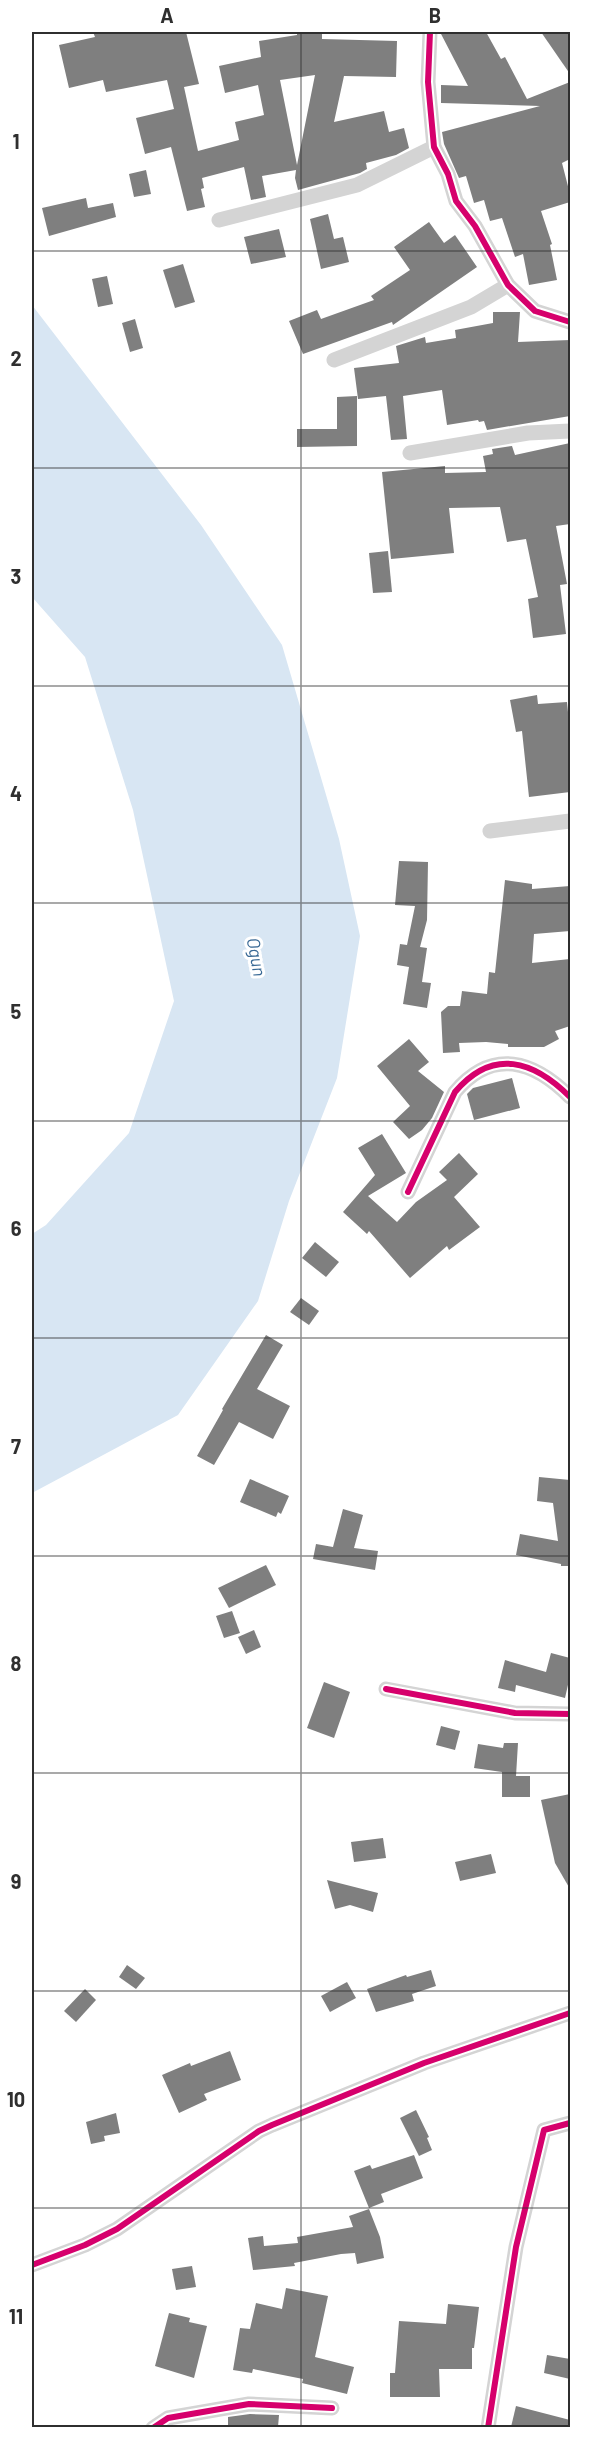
<svg xmlns="http://www.w3.org/2000/svg" width="602" height="2459" font-family="Barlow,sans-serif">
	<style>
		.water { fill: #d8e6f3 }
		.building { fill: #7f7f7f; fill-rule: evenodd }
		.lines { fill: none; stroke-linecap: round; stroke-linejoin: round }
		.street { stroke: #d4d4d4; stroke-width: 15 }
		.cycleway-casing { stroke: #fff; stroke-width: 10 }
		.cycleway { stroke: #d6006c; stroke-width: 6 }
		.grid { fill: none; stroke: #2f2f2f; stroke-width: 1.5; stroke-opacity: 0.55 }
		.labels { text-anchor: middle; stroke-width: 6; stroke-linejoin: round; paint-order: stroke }
		.water-label { font-size: 18px; font-style: italic; fill: #396995; stroke: #fff }
		.neatline { fill: none; stroke: #2f2f2f; stroke-width: 2 }
		.grid-label { font-size: 20px; text-anchor: middle; font-weight: bold; fill: #2f2f2f }
	</style>
	<rect width="100%" height="100%" fill="#fff"/>
	<polygon class="water" points="32,305 201,525 282,645 339,839 360,936 337,1078 289,1201 258,1301 178,1415 32,1493 32,1234 46,1225 129,1133 174,1001 133,810 85,657 32,597"/>
	<g class="building">
		<path d="M93,32H186L199,84L184,87L198,151L239,140L235,122L264,115L258,85L225,93L219,66L261,57L259,41L297,35V32H322V39L397,41L396,77L344,76L334,122L384,111L389,132L404,128L409,148L396,155L366,163L367,169L360,173L298,190L295,178L296,170L262,176L266,197L251,200L244,167L202,178L204,188L201,189L205,207L187,211L171,147L145,154L136,118L174,109L167,80L106,92L103,80L69,88L59,45L95,37ZM315,75L297,165L280,80Z"/>
		<polygon points="440,32 486,32 501,59 505,57 527,99 570,82 570,159 562,163 570,194 570,202 541,211 552,244 550,245 557,280 529,285 523,254 515,257 502,218 490,221 484,200 474,203 466,176 459,178 444,144 442,132 540,106 441,103 441,85 468,86"/>
		<polygon points="541,32 570,32 570,74"/>
		<polygon points="146,170 151,194 134,197 129,174"/>
		<polygon points="86,198 88,208 113,203 116,217 49,236 42,208"/>
		<polygon points="328,214 334,239 343,237 349,262 321,269 310,219"/>
		<polygon points="429,222 444,243 455,235 477,267 393,325 392,322 303,354 289,321 317,310 321,319 374,300 371,296 410,270 394,247"/>
		<polygon points="279,229 286,257 251,264 244,237"/>
		<polygon points="183,264 195,302 175,308 163,270"/>
		<polygon points="107,276 113,304 98,307 92,279"/>
		<polygon points="493,312 520,312 518,342 570,340 570,416 487,430 484,421 479,422 478,420 447,425 442,390 403,396 407,439 391,440 386,396 358,399 354,368 399,363 396,346 425,337 426,343 456,338 455,330 493,323"/>
		<polygon points="135,319 143,348 130,352 122,323"/>
		<polygon points="357,396 357,446 297,447 297,429 337,429 337,397"/>
		<polygon points="570,443 570,524 556,526 567,584 560,585 566,634 533,638 528,599 538,597 526,539 507,542 500,507 449,508 454,553 391,559 382,472 445,466 445,473 486,472 483,456 493,454 492,449 512,446 515,455"/>
		<polygon points="388,551 392,592 373,593 369,553"/>
		<polygon points="537,695 538,704 567,702 570,732 570,792 529,797 522,731 516,732 510,700"/>
		<polygon points="399,861 428,862 427,920 420,947 427,948 422,982 431,983 427,1008 403,1004 409,967 397,965 400,944 407,945 415,906 395,905"/>
		<polygon points="505,880 532,884 532,889 570,886 570,931 534,934 532,963 570,959 570,1026 555,1031 559,1039 544,1047 508,1047 508,1044 486,1042 459,1043 460,1052 443,1053 441,1012 448,1006 460,1006 462,991 487,994 489,972 495,973"/>
		<polygon points="409,1039 429,1062 418,1071 444,1092 432,1118 422,1130 409,1139 393,1122 410,1106 377,1066"/>
		<polygon points="512,1078 520,1108 474,1120 467,1094 473,1088"/>
		<polygon points="382,1134 406,1173 368,1196 397,1222 416,1202 447,1180 439,1172 459,1153 478,1174 454,1197 480,1227 449,1250 447,1246 410,1278 369,1231 367,1234 343,1212 375,1175 358,1148"/>
		<polygon points="315,1242 339,1262 326,1277 302,1258"/>
		<polygon points="301,1298 319,1311 309,1325 290,1312"/>
		<polygon points="266,1335 283,1345 257,1389 290,1406 273,1439 239,1422 214,1465 197,1456 223,1410 222,1409"/>
		<polygon points="539,1477 570,1480 570,1566 561,1566 561,1564 516,1555 520,1534 558,1541 553,1503 537,1501"/>
		<polygon points="250,1479 289,1496 281,1514 278,1512 276,1517 240,1502"/>
		<polygon points="343,1509 363,1515 354,1548 378,1551 375,1570 313,1559 316,1544 333,1547"/>
		<polygon points="266,1565 276,1585 229,1608 218,1588"/>
		<polygon points="232,1611 240,1633 224,1638 216,1616"/>
		<polygon points="254,1630 261,1647 246,1654 238,1637"/>
		<polygon points="551,1653 570,1658 570,1676 565,1698 516,1685 515,1692 498,1688 505,1660 546,1672"/>
		<polygon points="324,1682 350,1692 334,1738 307,1728"/>
		<polygon points="441,1726 460,1731 455,1750 436,1745"/>
		<polygon points="504,1743 518,1743 516,1776 530,1776 530,1797 502,1797 502,1772 474,1768 478,1744 503,1748"/>
		<polygon points="570,1794 570,1889 555,1863 541,1800"/>
		<polygon points="383,1838 386,1858 354,1862 351,1842"/>
		<polygon points="491,1854 496,1873 460,1881 455,1862"/>
		<polygon points="327,1880 378,1893 373,1912 350,1905 335,1909"/>
		<polygon points="127,1965 145,1978 136,1989 119,1977"/>
		<polygon points="431,1970 436,1986 412,1994 414,2001 376,2012 367,1989 406,1975 407,1977"/>
		<polygon points="347,1982 356,1998 330,2012 321,1996"/>
		<polygon points="85,1989 96,2000 76,2022 64,2011"/>
		<polygon points="230,2051 241,2080 204,2094 207,2100 179,2113 162,2075 190,2063 191,2066"/>
		<polygon points="416,2110 429,2137 427,2138 432,2150 419,2156 400,2118"/>
		<polygon points="116,2113 120,2133 104,2136 105,2141 91,2144 86,2122"/>
		<polygon points="414,2155 423,2178 381,2194 384,2202 369,2208 354,2171 370,2165 372,2169"/>
		<polygon points="369,2209 380,2237 384,2258 357,2264 355,2253 341,2254 294,2263 295,2266 253,2270 248,2238 263,2236 264,2246 298,2243 297,2237 353,2227 349,2216"/>
		<polygon points="192,2266 196,2287 176,2290 172,2269"/>
		<polygon points="286,2288 328,2296 315,2357 354,2367 347,2394 302,2383 303,2379 253,2369 252,2373 233,2370 240,2328 250,2329 256,2303 282,2309"/>
		<polygon points="448,2304 479,2307 474,2348 472,2348 472,2369 439,2369 440,2397 390,2397 390,2373 395,2373 399,2321 446,2324"/>
		<polygon points="169,2313 190,2318 189,2322 207,2326 194,2378 155,2366"/>
		<polygon points="547,2355 570,2359 570,2379 544,2373"/>
		<polygon points="516,2406 570,2420 570,2427 511,2427"/>
		<polygon points="250,2414 279,2415 278,2427 228,2427 228,2417"/>
	</g>
	<g class="lines">
		<g class="street">
			<polyline points="430,32 428,82 434,147 448,174 456,201 475,226 508,285 535,311 570,322"/>
			<polyline points="219,220 357,185 434,147"/>
			<polyline points="334,360 471,307 508,285"/>
			<polyline points="410,453 528,433 570,431"/>
			<polyline points="490,831 570,821"/>
			<path d="M408,1192L455,1092C493,1047 534,1061 570,1097"/>
			<polyline points="386,1689 515,1713 570,1714"/>
			<polyline points="32,2265 85,2245 117,2229 259,2131 272,2125 424,2063 570,2013"/>
			<polyline points="153,2428 168,2418 249,2404 332,2408"/>
			<polyline points="488,2428 516,2247 544,2130 570,2123"/>
		</g>
		<g class="cycleway-casing">
			<g id="cycleway">
				<polyline points="430,32 428,82 434,147 448,174 456,201 475,226 508,285 535,311 570,322"/>
				<path d="M408,1192L455,1092C493,1047 534,1061 570,1097"/>
				<polyline points="386,1689 515,1713 570,1714"/>
				<polyline points="32,2265 85,2245 117,2229 259,2131 272,2125 424,2063 570,2013"/>
				<polyline points="153,2428 168,2418 249,2404 332,2408"/>
				<polyline points="488,2428 516,2247 544,2130 570,2123"/>
			</g>
		</g>
		<use href="#cycleway" class="cycleway"/>
	</g>
	<path class="grid" d="M301,32V2428M32,251H570M32,468H570M32,686H570M32,903H570M32,1121H570M32,1338H570M32,1556H570M32,1773H570M32,1991H570M32,2208H570"/>
	<g class="labels">
		<g class="water-label">
			<text transform="translate(256 957) rotate(79)" y="6">Ogun</text>
		</g>
	</g>
	<rect width="602" height="2459" fill="none" stroke="#ffffff" stroke-width="66"/>
	<rect x="33" y="33" width="536" height="2393" class="neatline"/>
	<g class="grid-label">
		<text x="167" y="23">A</text>
		<text x="435" y="23">B</text>
		<text x="16" y="149">1</text>
		<text x="16" y="366">2</text>
		<text x="16" y="584">3</text>
		<text x="16" y="801">4</text>
		<text x="16" y="1019">5</text>
		<text x="16" y="1236">6</text>
		<text x="16" y="1454">7</text>
		<text x="16" y="1671">8</text>
		<text x="16" y="1889">9</text>
		<text x="16" y="2107">10</text>
		<text x="16" y="2324">11</text>
	</g>
</svg>
